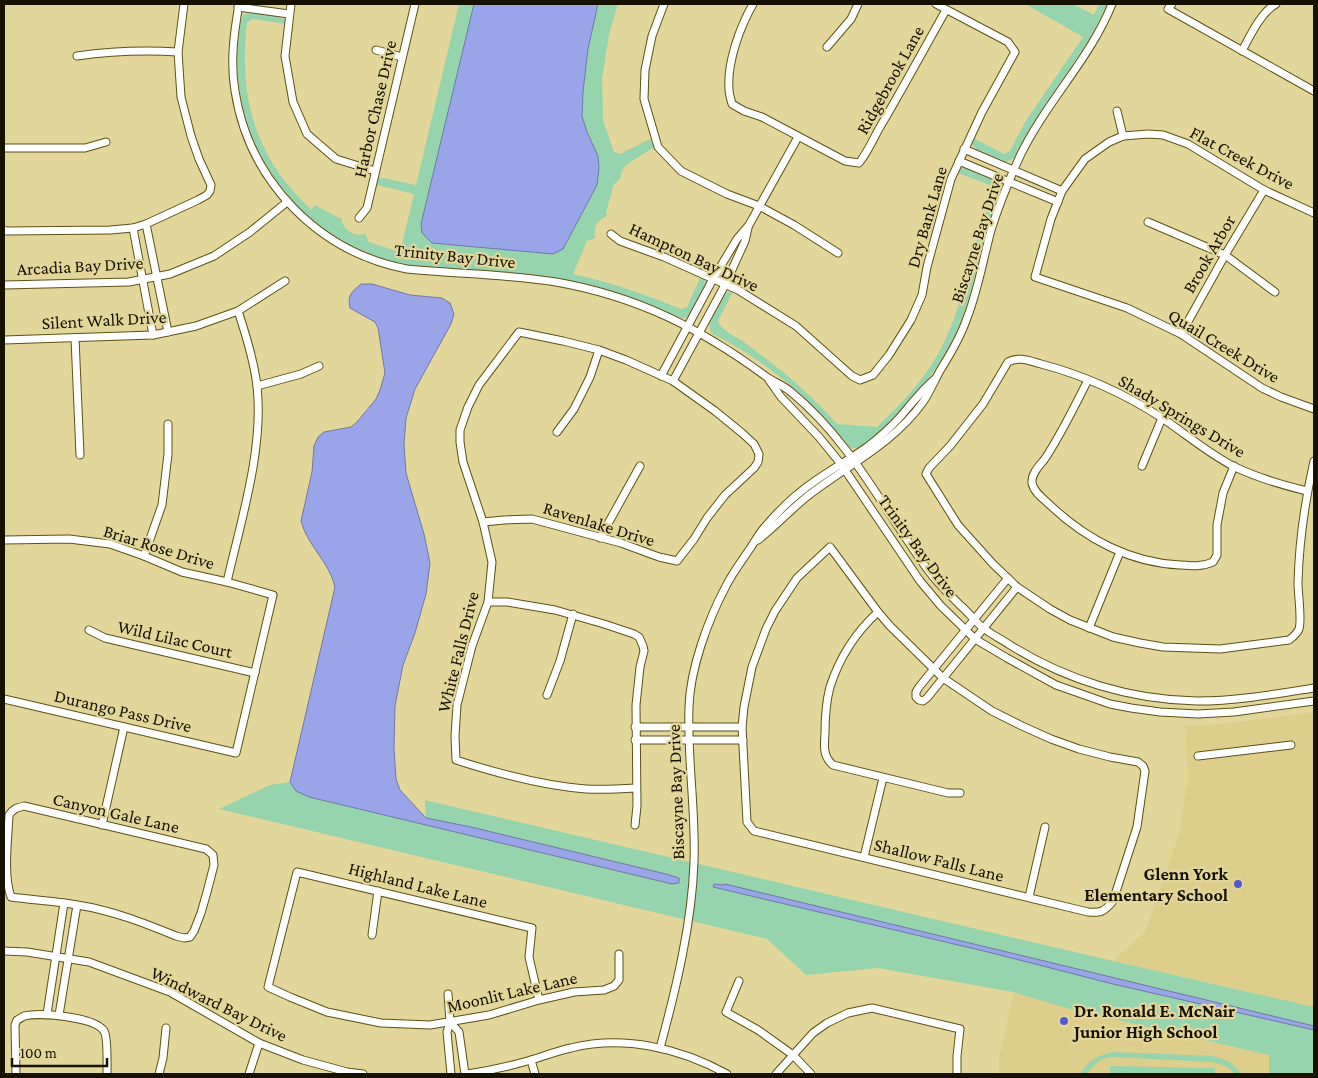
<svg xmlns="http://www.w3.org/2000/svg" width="1318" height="1078" font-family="'Crimson Pro',serif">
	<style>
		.built { fill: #ddce8b }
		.green { fill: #96d4ae }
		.water { fill: #9aa4e9; stroke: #7278a3 }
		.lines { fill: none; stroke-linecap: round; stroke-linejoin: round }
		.minor-casing { stroke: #5d5117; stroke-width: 9 }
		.minor { stroke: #fff; stroke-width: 7 }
		.poi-dot { fill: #5658cf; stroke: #e3d69b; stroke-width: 2 }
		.labels { text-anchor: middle; stroke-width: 4.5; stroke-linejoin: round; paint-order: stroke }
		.street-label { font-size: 18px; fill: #161100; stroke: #e3d69b }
		.poi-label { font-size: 18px; font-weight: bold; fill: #161100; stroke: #e3d69b; text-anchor: end }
	</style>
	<rect width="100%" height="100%" fill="#e3d69b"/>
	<g class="built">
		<polygon points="1314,712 1314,1007 1113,961 1145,932 1178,837 1188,778 1185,726 1222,724"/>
		<polygon points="1014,991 1172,1033 1269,1055 1269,1074 999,1074 999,1058"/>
	</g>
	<g class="green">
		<path d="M459,4H618L609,35L602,79L603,120L614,152L620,154L650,139L654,147L626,165L622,171L620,179L614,184L606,212L607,216C597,220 593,227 595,238L587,241L573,274C610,282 645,294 681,309L687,307L701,276C705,279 706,281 706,286L689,316L685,318H681C644,302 606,287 567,280C529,273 491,271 454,269C437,268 418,268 401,264C389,262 377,257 366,252C359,249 351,246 345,242C294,215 252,162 242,105C237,79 235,55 240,30C240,24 241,20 243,15C252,11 280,14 286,21V24L252,19L247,23C241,76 247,125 277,170C287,185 299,198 312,210L315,205L339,218L341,217C343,230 353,237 365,234L369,242L400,252L414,194L377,185L379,177L416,185Z"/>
		<polygon points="1025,4 1073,4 1094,15 1099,4 1107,4 1089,40 1036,120 1015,158 1006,162 976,149 974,147 972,143 973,138 1004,154 1010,151 1025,122 1083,37"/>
		<path d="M965,167L996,180L1001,186V191L984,240L969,298L961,322L949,347L935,370L918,392L894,419L863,446C857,448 854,449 848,447C841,438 834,429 826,420C795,386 755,355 713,334C709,330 709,327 710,321L725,293L733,292L718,321C722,331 732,334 741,340C776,365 809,392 837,424L877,427C900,405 922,382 938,354C958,318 966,278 977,238C982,222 987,207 993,191L990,185L958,173L960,169Z"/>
		<polygon points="290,782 296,791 309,797 672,884 679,883 679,878 666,874 471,827 426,818 425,800 1113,961 1314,1007 1314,1074 1269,1074 1269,1055 1070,1009 1013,992 878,968 806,975 767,939 219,809 270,785"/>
		<path d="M1113,1052L1213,1056L1230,1062L1242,1074H1235L1226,1066L1211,1062L1113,1057C1101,1058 1093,1064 1087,1074H1080C1088,1061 1098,1055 1113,1052Z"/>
		<polygon points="1110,1066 1215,1068 1215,1074 1110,1074"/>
	</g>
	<g class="water">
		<polygon points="474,4 598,4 588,49 583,92 582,116 587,132 598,156 599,168 597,185 563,249 553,254 432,243 422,233 421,224"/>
		<path d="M361,284H372L410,295L442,298L450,303L454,314L451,324L415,389L406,418L404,445L406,473L424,534L430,563L426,594L415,633L403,665L395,706L394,748L396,779L400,790L426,818L471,827L666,874L679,878V883L672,884L309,797L296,791L290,782L335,587C330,563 307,545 301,521L312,472L314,446L318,437L324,432L351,427L357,422L376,399L380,390L385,373L378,328L375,322L350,308C347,295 352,292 361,284Z"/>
		<polygon points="714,884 723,885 725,884 1314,1026 1314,1030 1113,984 992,953 713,887"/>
	</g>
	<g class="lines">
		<g class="minor-casing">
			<g id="minor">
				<path d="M239,4C234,33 230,62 235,91C249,181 318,252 407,269C457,274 507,274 556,282C636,296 700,328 764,375C773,382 783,385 791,392C850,440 884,510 928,570C937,583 949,594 960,605C968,612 975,621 983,628C991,634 1001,639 1010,645C1066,680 1131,700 1197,701C1236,701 1276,694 1314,688"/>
				<polyline points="291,4 285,56 293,102 307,134 336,159 375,171"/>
				<polyline points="664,4 652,36 645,70 644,99 658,147 681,171 727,194 759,206 794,225 838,253"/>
				<path d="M753,4C740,27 727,62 729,89C729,94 731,100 732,104L744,111L762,117L845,161L859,163C868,152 873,139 880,127C903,88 924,49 946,10"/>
				<polyline points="1172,4 1168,9 1314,91"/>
				<polyline points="238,7 289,14"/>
				<polyline points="827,47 851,19 858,4"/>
				<polyline points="376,50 402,57"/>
				<path d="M1242,51C1250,36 1261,12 1276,4"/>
				<path d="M77,56C112,51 143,50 178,52"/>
				<polyline points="1117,111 1123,136"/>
				<polyline points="4,148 85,148 106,142"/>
				<polyline points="964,149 1062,191"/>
				<polyline points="959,161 1058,202"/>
				<polyline points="1314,213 1264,190 1188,144 1163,135 1148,134 1123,136 1109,142 1085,159 1062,191 1051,219 1035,277 1127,308 1181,334 1262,388 1281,397 1314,409"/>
				<polyline points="359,218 367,208 415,4"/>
				<polyline points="1148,222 1225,255 1275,292"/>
				<polyline points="146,224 168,332"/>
				<polyline points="133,228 153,335"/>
				<polyline points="4,230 6,231 110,230 133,228 146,224 198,200 207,195 210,191 211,185 199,159 191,136 181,97 178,52 184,4"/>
				<polyline points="611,234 620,241 664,257 738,290 796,326 852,376 860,380 873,375 889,355 911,320 922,295 927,267 951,179 982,112 1015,52 1008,42 936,4"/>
				<polyline points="4,285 129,282 170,274 214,256 250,232 287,202"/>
				<polyline points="1181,334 1225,255 1264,190"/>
				<polyline points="75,338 80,455"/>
				<polyline points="4,340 153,335 196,326 238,311 285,281"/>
				<polyline points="661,376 713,279 737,239 749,225 798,137"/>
				<polyline points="769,380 781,397 819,437 841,464 920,581 941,606 975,639 1007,658 1056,685 1110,704 1131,708 1160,712 1198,714 1234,712 1314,701"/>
				<path d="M1088,380C1074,407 1061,435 1044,460C1039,466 1031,474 1032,483C1034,493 1044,499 1051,506C1086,539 1131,563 1180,565C1192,566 1202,567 1213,562L1217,555V525L1223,493L1234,466"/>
				<polyline points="673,381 725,285 745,241 748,228"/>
				<polyline points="257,386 301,374 319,366"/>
				<path d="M557,432L574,409L590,377L599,350L563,341L519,332L479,385L468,407L460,430V442L463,462L483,522L492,562L488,602L472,646L457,705L455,736L456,760C496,773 545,786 586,789C603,790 620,789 636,788"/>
				<polyline points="1142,466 1162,418"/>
				<path d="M1307,491C1282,485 1258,478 1235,467C1209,454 1186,434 1162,418C1125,394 1083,375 1041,364C1030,361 1018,356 1008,362L983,404L950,446L929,468L926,474L958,525L993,564L1017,587L1050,609L1070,620L1113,637L1140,643L1163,647L1220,649L1289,640C1293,637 1297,634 1299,629C1302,620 1298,594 1298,583C1299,542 1305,501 1314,461"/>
				<polyline points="483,522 504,520 532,519 621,543 659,557 677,561 694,539 707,518 725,495 754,468 758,462 759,454 754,444 742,433 715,411 673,381 626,360 599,350"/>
				<polyline points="600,538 640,466"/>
				<polyline points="4,540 69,539 110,544 144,556 182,572 227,582 273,595 236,753 4,699"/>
				<path d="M758,540C776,526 791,509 809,495C848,465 894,443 923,402C930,392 935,379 941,369C951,353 961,336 967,318C978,290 983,260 991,230C999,205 1009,180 1020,156C1046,102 1090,59 1112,4"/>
				<path d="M830,547L878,612L890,626L943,678L992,711L1022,726L1051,739L1079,749L1110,757L1138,762L1143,766L1145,771L1137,827L1113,901C1104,912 1101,913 1088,912L754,831L747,822L742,727L744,707L752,667L766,629L775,611L797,578Z"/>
				<polyline points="144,556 162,505 168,454 168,424"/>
				<polyline points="1008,578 919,687 916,692 916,697 919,700 923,701 927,698 1017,587"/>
				<path d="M227,582C241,520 264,449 257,386C254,360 246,335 238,311"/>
				<polyline points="488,602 507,602 555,610 604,624 634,634 639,637 643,646 644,651 640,667 636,705 637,806 635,825"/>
				<path d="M878,612C856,632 839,659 830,687C826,702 825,718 825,733C824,746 823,757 833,765L948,793H960"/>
				<polyline points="1089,628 1120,552"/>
				<polyline points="89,630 105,638 255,673"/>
				<polyline points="547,695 560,661 573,614"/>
				<polyline points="635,727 742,727"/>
				<polyline points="635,740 743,740"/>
				<polyline points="1198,756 1291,745"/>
				<path d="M24,806L206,849L213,855L214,865L207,892L201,913L194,931L190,937L184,938L176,936C144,923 111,910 77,905C55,901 33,900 11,897C3,875 8,839 9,815C13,809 16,808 24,806Z"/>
				<polyline points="102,825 124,727"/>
				<polyline points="864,857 883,778"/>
				<polyline points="1029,897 1045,827"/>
				<polyline points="372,935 378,891"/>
				<polyline points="4,951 27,952 89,962 170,992 259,1043 303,1060 347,1072 363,1074"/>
				<polyline points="739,981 726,1012 758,1030 793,1055 811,1074"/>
				<polyline points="448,994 450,1022 447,1032 451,1074"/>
				<polyline points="539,1000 529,957 532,928 297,872 268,987 290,997 327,1012 381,1023 430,1025 489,1015 539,1000 574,992 604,990 614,986 619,980 619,954"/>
				<polyline points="47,1014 64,903"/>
				<polyline points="59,1015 77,905"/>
				<polyline points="450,1022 459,1032 465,1074"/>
				<path d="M660,1048C676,989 692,923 694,862C696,810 687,759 689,707C690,669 708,620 726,586C732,574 741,562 749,550C754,543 758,535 764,528C779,510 796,494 815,481C832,469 850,459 867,447C879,438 891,427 901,416C912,403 922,390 935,379"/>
				<polyline points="531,1060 535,1074"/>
				<path d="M16,1074L15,1025L17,1020C20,1019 22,1017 24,1016C40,1012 95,1017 104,1031C108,1037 107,1065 107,1074"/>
				<polyline points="159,1074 163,1058 166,1028"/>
				<polyline points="249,1074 259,1043"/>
				<path d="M467,1074C488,1071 510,1066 531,1060C544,1056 557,1051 571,1048C624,1035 680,1048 727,1074"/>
				<polyline points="776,1074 813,1033 827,1023 848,1013 872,1008 960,1029 957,1056 957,1074"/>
			</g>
		</g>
		<use href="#minor" class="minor"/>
	</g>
	<g class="poi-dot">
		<circle cx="1238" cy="884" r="5"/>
		<circle cx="1064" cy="1021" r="5"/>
	</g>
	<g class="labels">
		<g class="street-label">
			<text transform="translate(890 80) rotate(-61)" y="6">Ridgebrook Lane</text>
			<text transform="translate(375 109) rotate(-77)" y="6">Harbor Chase Drive</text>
			<text transform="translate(1242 158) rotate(28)" y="6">Flat Creek Drive</text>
			<text transform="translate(927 217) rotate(-74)" y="6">Dry Bank Lane</text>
			<text transform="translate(977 238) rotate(-72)" y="6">Biscayne Bay Drive</text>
			<text transform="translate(1209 254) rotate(-60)" y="6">Brook Arbor</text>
			<text transform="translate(455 256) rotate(6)" y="6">Trinity Bay Drive</text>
			<text transform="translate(694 257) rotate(25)" y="6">Hampton Bay Drive</text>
			<text transform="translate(80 266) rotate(-3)" y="6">Arcadia Bay Drive</text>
			<text transform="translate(104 320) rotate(-3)" y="6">Silent Walk Drive</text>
			<text transform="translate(1224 346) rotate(31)" y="6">Quail Creek Drive</text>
			<text transform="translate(1182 416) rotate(31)" y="6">Shady Springs Drive</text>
			<text transform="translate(599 524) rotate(17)" y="6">Ravenlake Drive</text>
			<text transform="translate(918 546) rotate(54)" y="6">Trinity Bay Drive</text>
			<text transform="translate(159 547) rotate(17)" y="6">Briar Rose Drive</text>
			<text transform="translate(175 639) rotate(13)" y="6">Wild Lilac Court</text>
			<text transform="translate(458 652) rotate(-76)" y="6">White Falls Drive</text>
			<text transform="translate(123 711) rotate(13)" y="6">Durango Pass Drive</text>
			<text transform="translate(676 792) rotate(-92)" y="6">Biscayne Bay Drive</text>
			<text transform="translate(116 813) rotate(13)" y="6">Canyon Gale Lane</text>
			<text transform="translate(939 860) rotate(14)" y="6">Shallow Falls Lane</text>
			<text transform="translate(418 885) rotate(14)" y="6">Highland Lake Lane</text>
			<text transform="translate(512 992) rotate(-13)" y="6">Moonlit Lake Lane</text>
			<text transform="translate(219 1004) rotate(26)" y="6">Windward Bay Drive</text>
		</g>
		<g class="poi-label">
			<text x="1228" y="880">Glenn York<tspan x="1228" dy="21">Elementary School</tspan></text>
			<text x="1074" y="1017" text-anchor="start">Dr. Ronald E. McNair<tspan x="1074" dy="21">Junior High School</tspan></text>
		</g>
	</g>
	<rect width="1318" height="1078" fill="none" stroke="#161100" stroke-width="10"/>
	<path d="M12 1058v8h95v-8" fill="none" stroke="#161100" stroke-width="2.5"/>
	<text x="20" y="1058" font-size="15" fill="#161100" stroke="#e3d69b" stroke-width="4" paint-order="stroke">100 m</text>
</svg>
